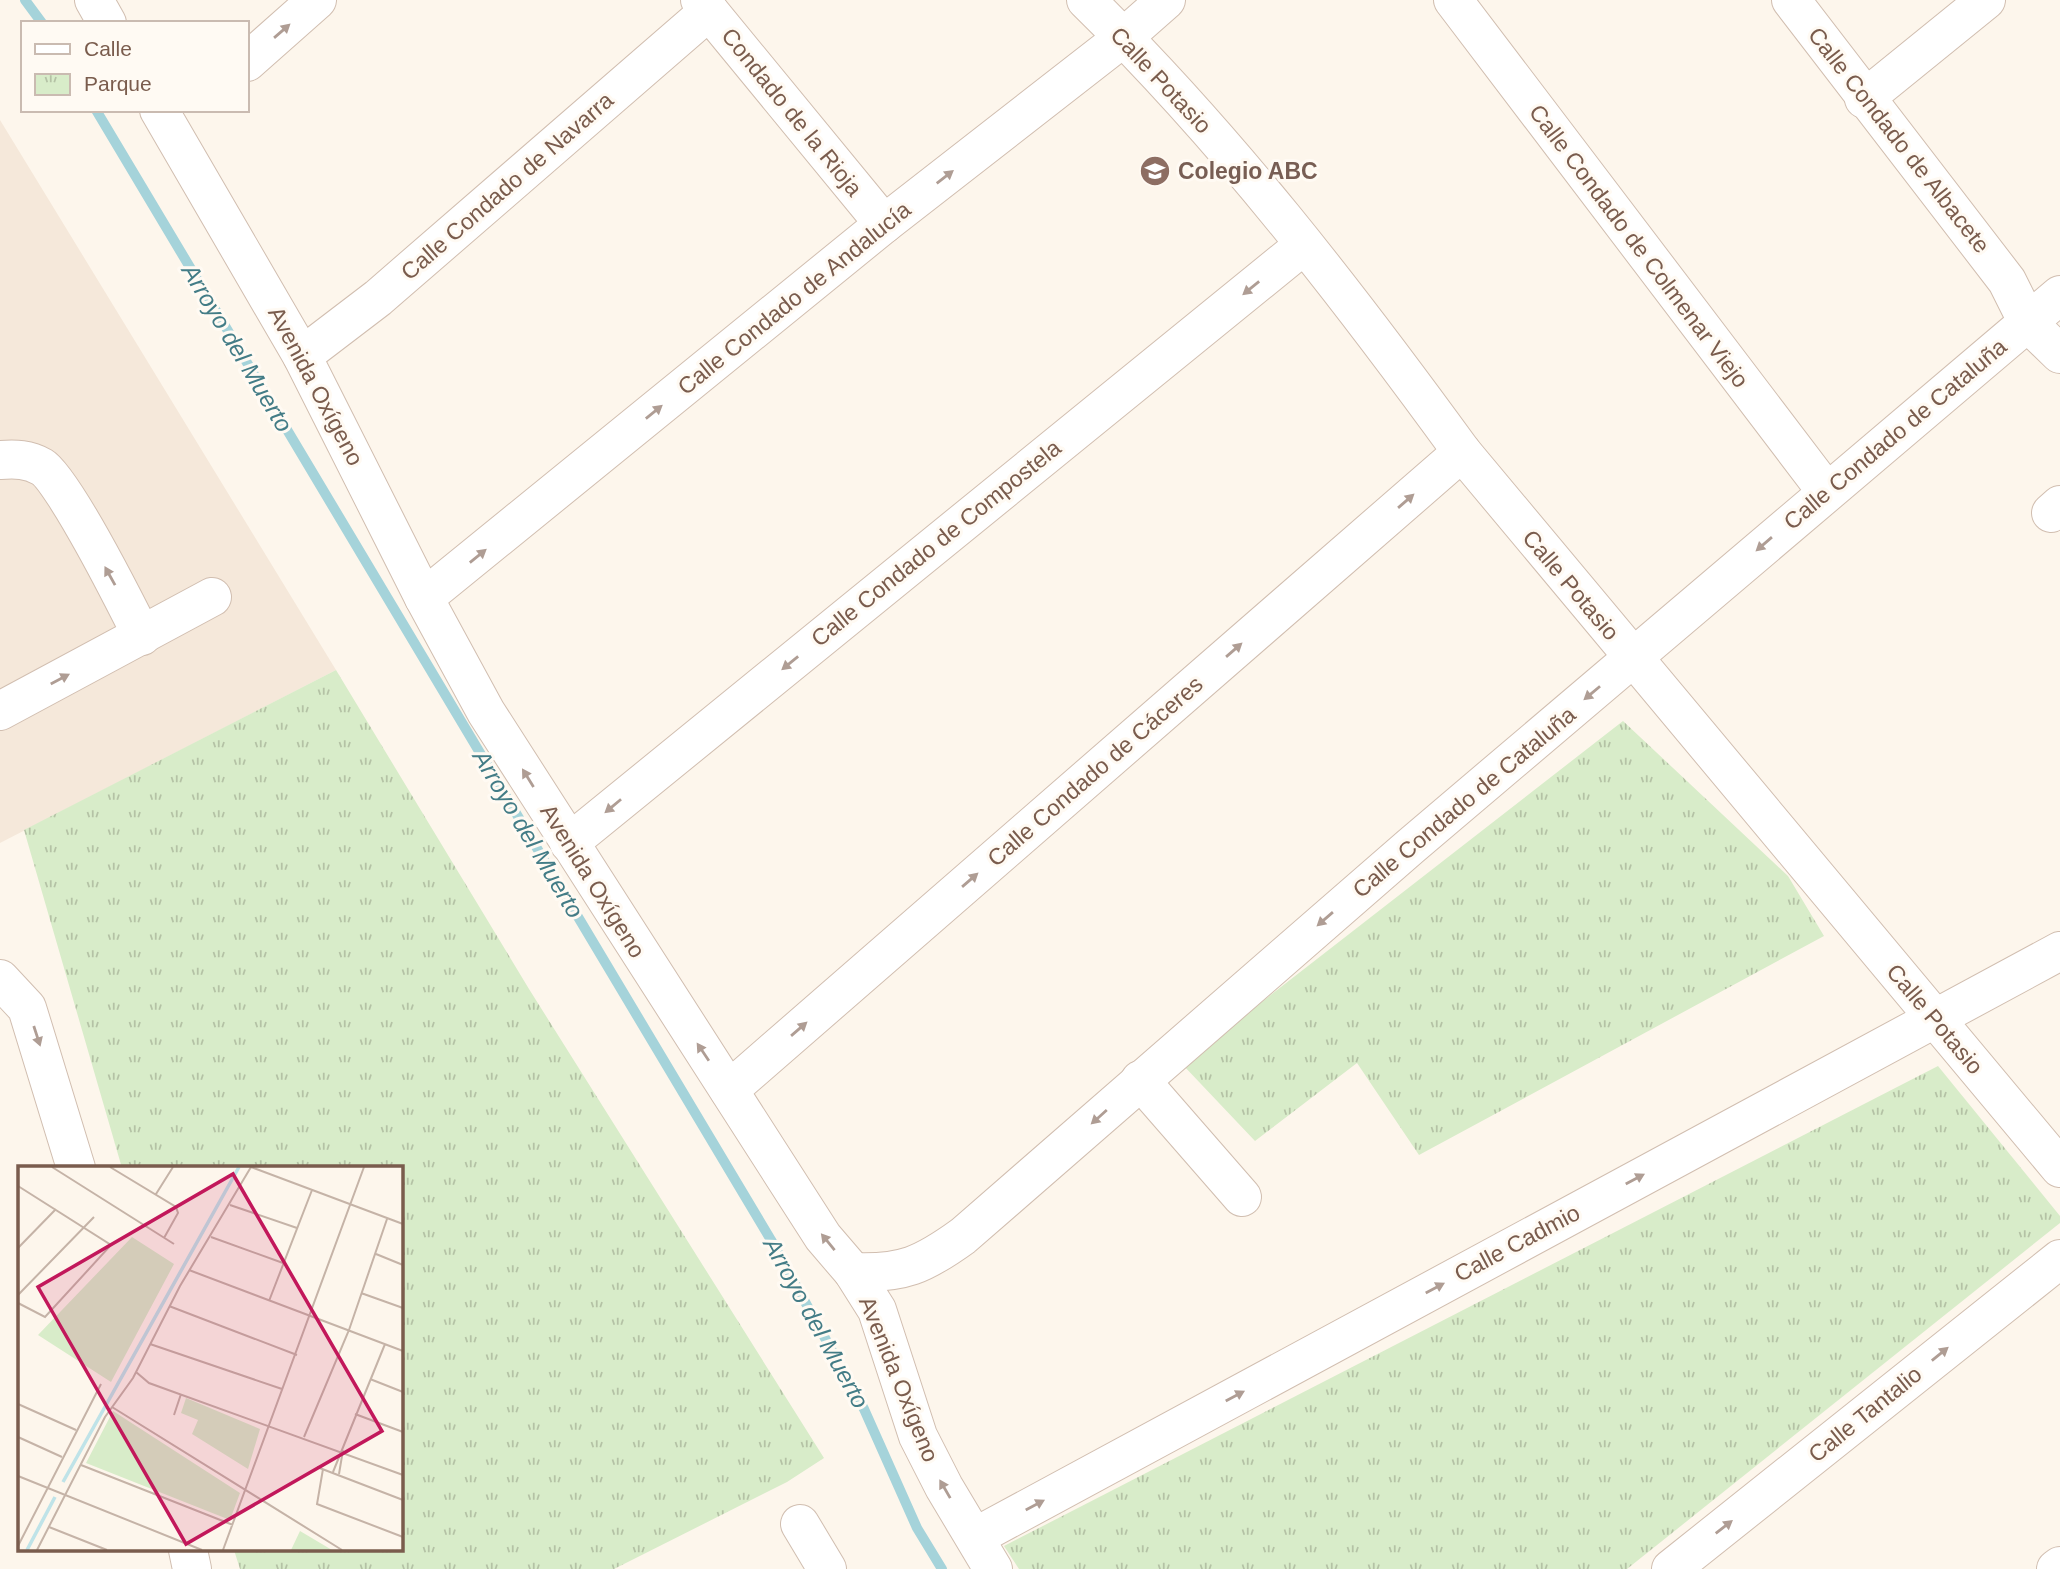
<svg xmlns="http://www.w3.org/2000/svg" width="2060" height="1569" font-family="Helvetica,sans-serif">
	<style>
		.residential { fill: #f5e8da }
		.park { fill: url(#park-tufts) }
		.lines { fill: none; stroke-linecap: round; stroke-linejoin: round }
		.stream { stroke: #a5d3da; stroke-width: 10 }
		.minor-casing { stroke: #d1beb0; stroke-width: 40 }
		.minor { stroke: #fff; stroke-width: 38 }
		.oneway { fill: #af9d94 }
		.labels { text-anchor: middle; stroke-width: 6; stroke-linejoin: round; paint-order: stroke }
		.street-label { font-size: 23px; fill: #7a5c4d; stroke: #fffaf3 }
		.education-label { font-size: 23px; font-weight: bold; fill: #785e54; stroke: #fffaf3; text-anchor: start }
		.water-label { font-size: 24px; font-style: italic; fill: #437c86; stroke: #fffaf3 }
		.inset-river { fill: none; stroke: #bfe3e8; stroke-width: 3.5 }
		.inset-road { fill: none; stroke: #c5b3a7; stroke-width: 2 }
		.view { fill: #c2185b; fill-opacity: 0.15; stroke: #c2185b; stroke-width: 3.5 }
		.inset-edge { fill: none; stroke: #7a5c4d; stroke-width: 3.5 }
	</style>
	<defs>
		<pattern id="park-tufts" width="24" height="20" patternUnits="userSpaceOnUse" patternTransform="scale(1.75)"><rect width="24" height="20" fill="#d8ecc9"/><path d="M3 7l-1-3M5 7V3M7 7l1-3M15 17l-1-3M17 17v-4M19 17l1-3" fill="none" stroke="#b4c2a5"/></pattern>
	</defs>
	<rect width="100%" height="100%" fill="#fdf6ec"/>
	<polygon class="residential" points="0,120 336,670 0,843"/>
	<g class="park">
		<polygon points="336,670 529,989 824,1458 787,1482 614,1569 240,1569 234,1550 401,1550 401,1168 122,1168 24,830"/>
		<polygon points="1623,721 1788,876 1824,936 1419,1155 1357,1063 1255,1141 1182,1064"/>
		<polygon points="1938,1066 2060,1216 2060,1223 1627,1569 1019,1569 1004,1546"/>
	</g>
	<g class="lines">
		<g class="stream">
			<polyline points="25,0 42,23"/>
			<polyline points="96,110 771,1240 864,1409 917,1528 942,1569"/>
		</g>
		<g class="minor-casing">
			<g id="minor">
				<polyline points="94,0 107,23"/>
				<polyline points="700,0 884,224"/>
				<path d="M1086,0C1226,137 1347,294 1462,452L2060,1168"/>
				<polyline points="1453,0 1826,491"/>
				<polyline points="1791,0 2007,281 2028,323 2060,354"/>
				<polyline points="247,62 317,0"/>
				<polyline points="1864,99 1986,0"/>
				<polyline points="159,110 302,356 424,598 486,712 823,1237 853,1272 877,1310 918,1436 944,1487 993,1569"/>
				<polyline points="302,356 378,298 709,11"/>
				<path d="M0,460C16,459 28,459 42,467C64,480 127,606 142,636"/>
				<polyline points="2051,513 2060,505"/>
				<polyline points="424,598 884,224 1124,37 1166,0"/>
				<polyline points="0,711 212,597"/>
				<polyline points="569,843 1304,245"/>
				<polyline points="0,979 27,1008 76,1168"/>
				<polyline points="1140,1080 1242,1197"/>
				<polyline points="729,1090 1462,452"/>
				<path d="M853,1272C903,1274 923,1265 963,1236L1411,846L2060,295"/>
				<polyline points="800,1524 827,1569"/>
				<polyline points="975,1537 2060,951"/>
				<polyline points="188,1550 192,1569"/>
				<polyline points="1671,1569 2060,1259"/>
				<polyline points="2056,1569 2060,1566"/>
			</g>
		</g>
		<use href="#minor" class="minor"/>
	</g>
	<defs><path id="oneway-solid" d="M-6-.8H1V-3.2L6.5 0L1 3.2V.8H-6Z" transform="scale(1.75)"/></defs>
	<g class="oneway">
		<use href="#oneway-solid" transform="translate(282 31) rotate(-41)"/>
		<use href="#oneway-solid" transform="translate(945 177) rotate(-38)"/>
		<use href="#oneway-solid" transform="translate(1251 288) rotate(141)"/>
		<use href="#oneway-solid" transform="translate(654 412) rotate(-39)"/>
		<use href="#oneway-solid" transform="translate(1406 501) rotate(-41)"/>
		<use href="#oneway-solid" transform="translate(1764 544) rotate(139)"/>
		<use href="#oneway-solid" transform="translate(478 556) rotate(-39)"/>
		<use href="#oneway-solid" transform="translate(110 576) rotate(-119)"/>
		<use href="#oneway-solid" transform="translate(1234 650) rotate(-41)"/>
		<use href="#oneway-solid" transform="translate(790 663) rotate(141)"/>
		<use href="#oneway-solid" transform="translate(60 679) rotate(-28)"/>
		<use href="#oneway-solid" transform="translate(1592 693) rotate(140)"/>
		<use href="#oneway-solid" transform="translate(528 778) rotate(-122)"/>
		<use href="#oneway-solid" transform="translate(613 806) rotate(140)"/>
		<use href="#oneway-solid" transform="translate(970 880) rotate(-41)"/>
		<use href="#oneway-solid" transform="translate(1325 919) rotate(139)"/>
		<use href="#oneway-solid" transform="translate(799 1029) rotate(-41)"/>
		<use href="#oneway-solid" transform="translate(37 1036) rotate(72)"/>
		<use href="#oneway-solid" transform="translate(703 1052) rotate(-124)"/>
		<use href="#oneway-solid" transform="translate(1099 1117) rotate(138)"/>
		<use href="#oneway-solid" transform="translate(1635 1179) rotate(-28)"/>
		<use href="#oneway-solid" transform="translate(828 1242) rotate(-129)"/>
		<use href="#oneway-solid" transform="translate(1435 1288) rotate(-28)"/>
		<use href="#oneway-solid" transform="translate(1940 1354) rotate(-39)"/>
		<use href="#oneway-solid" transform="translate(1235 1396) rotate(-28)"/>
		<use href="#oneway-solid" transform="translate(945 1489) rotate(-120)"/>
		<use href="#oneway-solid" transform="translate(1035 1505) rotate(-28)"/>
		<use href="#oneway-solid" transform="translate(1724 1527) rotate(-38)"/>
	</g>
	<defs>
		<g id="school-disc" transform="scale(1.575)"><circle r="9.5" fill="#8d6e63" stroke="#fffaf3"/><path d="M0-5L7-2L0 1L-7-2ZM-4 1L0 2.5L4 1V4Q0 6-4 4Z" fill="#fff"/></g>
	</defs>
	<g fill-rule="evenodd">
		<use href="#school-disc" x="1155" y="171"/>
	</g>
	<g class="labels">
		<g class="street-label">
			<text transform="translate(1161 80) rotate(47)" y="8">Calle Potasio</text>
			<text transform="translate(792 112) rotate(51)" y="8">Condado de la Rioja</text>
			<text transform="translate(1899 140) rotate(52)" y="8">Calle Condado de Albacete</text>
			<text transform="translate(507 186) rotate(-41)" y="8">Calle Condado de Navarra</text>
			<text transform="translate(1639 246) rotate(53)" y="8">Calle Condado de Colmenar Viejo</text>
			<text transform="translate(794 298) rotate(-39)" y="8">Calle Condado de Andalucía</text>
			<text transform="translate(316 386) rotate(62)" y="8">Avenida Oxígeno</text>
			<text transform="translate(1895 434) rotate(-40)" y="8">Calle Condado de Cataluña</text>
			<text transform="translate(936 543) rotate(-39)" y="8">Calle Condado de Compostela</text>
			<text transform="translate(1571 585) rotate(50)" y="8">Calle Potasio</text>
			<text transform="translate(1095 771) rotate(-41)" y="8">Calle Condado de Cáceres</text>
			<text transform="translate(1464 802) rotate(-40)" y="8">Calle Condado de Cataluña</text>
			<text transform="translate(593 881) rotate(58)" y="8">Avenida Oxígeno</text>
			<text transform="translate(1935 1019) rotate(50)" y="8">Calle Potasio</text>
			<text transform="translate(1517 1243) rotate(-28)" y="8">Calle Cadmio</text>
			<text transform="translate(899 1379) rotate(68)" y="8">Avenida Oxígeno</text>
			<text transform="translate(1865 1414) rotate(-39)" y="8">Calle Tantalio</text>
		</g>
		<g class="education-label">
			<text x="1178" y="179">Colegio ABC</text>
		</g>
		<g class="water-label">
			<text transform="translate(237 348) rotate(59)" y="8">Arroyo del Muerto</text>
			<text transform="translate(528 834) rotate(59)" y="8">Arroyo del Muerto</text>
			<text transform="translate(816 1323) rotate(61)" y="8">Arroyo del Muerto</text>
		</g>
	</g>
	<g transform="translate(18 1166)">
		<rect width="385" height="385" fill="#fdf6ec"/>
		<path d="M114,71L156,98L93,216L20,169ZM168,232L242,263L230,303L174,268L180,254L163,247ZM95,245L222,327L212,354L68,297ZM282,365L314,384H273Z" fill="#d8ecc9"/>
		<path class="inset-river" d="M45,316L221,1M9,384L37,331"/>
		<path class="inset-road" d="M34,1L156,78M92,1L158,41L160,47L146,72M233,1L385,58M0,20L93,79L27,151L0,137M138,28L155,1M212,39L279,62M193,71L265,97M0,82L38,43M358,88L385,99M171,104L385,185M343,127L385,142M0,129L76,51M251,135L294,24M151,140L279,189M132,178L264,223M118,206L131,217L385,309M352,213L385,226M0,238L58,264M94,241L324,384M337,248L385,266M156,249L163,228M0,271L44,291M286,271L331,164L369,53M63,299L215,359M299,301L385,334M305,303L299,338L385,371M315,306L367,178M321,308L325,284M0,310L184,384M31,361L89,384M0,380L83,218M19,384L87,251L115,212L162,120L233,1M205,384L346,1"/>
		<path class="view" d="M215,8L364,265L168,378L20,121Z"/>
		<rect width="385" height="385" class="inset-edge"/>
	</g>
	<rect x="21" y="21" width="228" height="91" fill="#fffaf3" stroke="#cabbb1" stroke-width="2"/>
	<rect x="35" y="44" width="35" height="10" fill="#ffffff" stroke="#cabbb1" stroke-width="2"/>
	<text x="84" y="56" font-size="21" fill="#7a5c4d">Calle</text>
	<rect x="35" y="74" width="35" height="21" fill="url(#park-tufts)" stroke="#cabbb1" stroke-width="2"/>
	<text x="84" y="91" font-size="21" fill="#7a5c4d">Parque</text>
</svg>
